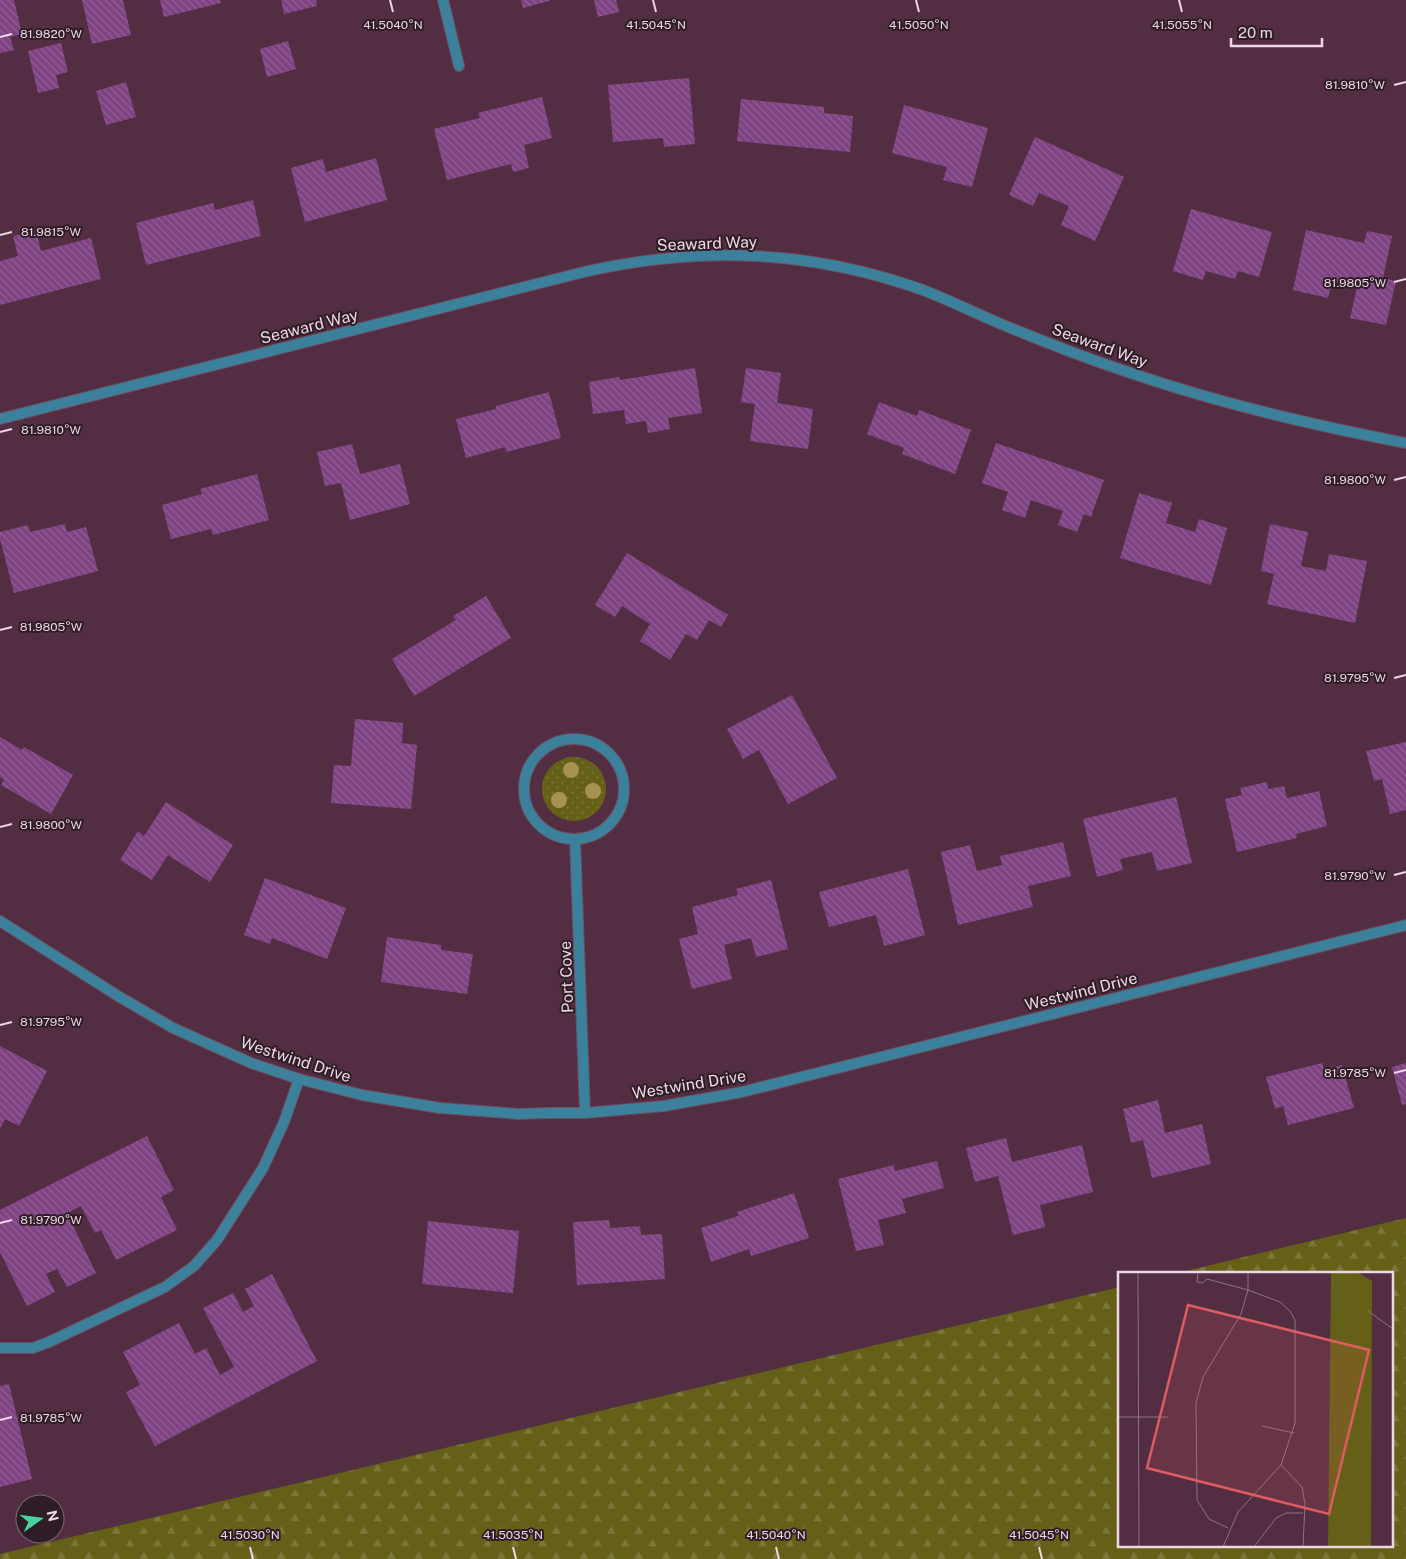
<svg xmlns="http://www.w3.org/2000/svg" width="1406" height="1559" font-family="'Public Sans',sans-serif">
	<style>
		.grass { fill: url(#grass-dots) }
		.forest { fill: url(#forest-firs) }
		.building { fill: url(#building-back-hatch) }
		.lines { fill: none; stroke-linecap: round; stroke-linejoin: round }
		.minor-casing { stroke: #6f4c60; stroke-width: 12 }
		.minor { stroke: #3b819b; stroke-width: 10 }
		.tree { fill: #a79254 }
		.ticks { fill: none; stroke: #eed6e2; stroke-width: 2 }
		.labels { text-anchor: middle; stroke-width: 4; stroke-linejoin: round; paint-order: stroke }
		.street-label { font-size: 16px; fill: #eed6e2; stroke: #2e1d26 }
		.inset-road { fill: none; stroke: #917183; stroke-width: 1 }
		.view { fill: #dd5c60; fill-opacity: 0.15; stroke: #dd5c60; stroke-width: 2.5 }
		.inset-edge { fill: none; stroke: #eed6e2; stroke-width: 2.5 }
		.ticks-label { font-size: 12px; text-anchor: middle; fill: #eed6e2; stroke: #2e1d26; stroke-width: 4; stroke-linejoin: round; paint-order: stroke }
	</style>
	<defs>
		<pattern id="grass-dots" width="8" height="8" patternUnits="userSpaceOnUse" patternTransform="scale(1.25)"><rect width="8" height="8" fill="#656018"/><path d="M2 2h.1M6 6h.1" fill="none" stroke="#7b7639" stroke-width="1.8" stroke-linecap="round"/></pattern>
		<pattern id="forest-firs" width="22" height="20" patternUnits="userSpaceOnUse" patternTransform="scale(1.25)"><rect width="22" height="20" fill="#656018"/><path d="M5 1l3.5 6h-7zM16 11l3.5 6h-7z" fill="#7b7639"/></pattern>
		<pattern id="building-back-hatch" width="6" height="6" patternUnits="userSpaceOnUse" patternTransform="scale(1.25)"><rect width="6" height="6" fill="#7f4383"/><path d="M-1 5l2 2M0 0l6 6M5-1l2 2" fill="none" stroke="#915d94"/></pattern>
	</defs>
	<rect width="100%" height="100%" fill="#532e43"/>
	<circle class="grass" cx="574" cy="789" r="32"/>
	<polygon class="forest" points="1406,1218 1406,1559 0,1559 0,1554 1120,1287 1120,1545 1392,1545 1392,1273 1178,1273"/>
	<g class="building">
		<polygon points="0,0 14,0 22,34 10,37 14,50 0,53"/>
		<polygon points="82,0 123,0 131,35 92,44"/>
		<polygon points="160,0 220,0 221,3 164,17"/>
		<polygon points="281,0 316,0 317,6 284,14"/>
		<polygon points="521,0 549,0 549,1 523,8"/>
		<polygon points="594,0 616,0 619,12 598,17"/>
		<polygon points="288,41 296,69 267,77 260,49"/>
		<polygon points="61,43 68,72 56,75 59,88 38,93 28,51"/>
		<polygon points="689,78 695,144 664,147 663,138 613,142 608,85"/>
		<polygon points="126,82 136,117 106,125 96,91"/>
		<polygon points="542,97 552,138 524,145 529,168 513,172 511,164 447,180 434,129 480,118 478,113"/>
		<polygon points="741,99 824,107 824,113 853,116 850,152 737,141"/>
		<polygon points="904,105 988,128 972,187 943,180 947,167 892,153"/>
		<polygon points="1035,137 1124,177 1095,241 1061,225 1069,206 1039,193 1033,206 1009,195"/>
		<polygon points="376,158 387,200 305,222 291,168 323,159 326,172"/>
		<polygon points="253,200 261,236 146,265 136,223 213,203 215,210"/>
		<polygon points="1191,209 1272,232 1259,277 1238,271 1235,279 1206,271 1203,280 1173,271"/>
		<polygon points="1306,230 1364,243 1367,231 1392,236 1383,278 1396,281 1386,325 1350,318 1357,287 1332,282 1328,298 1293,290"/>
		<polygon points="36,231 41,251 91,238 101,279 0,305 0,261 18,256 13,236"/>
		<polygon points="695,368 702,413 668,418 670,429 648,433 646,421 626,424 624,410 593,414 589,382 619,377 620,380"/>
		<polygon points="746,368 781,373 777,403 813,409 808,449 750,441 755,404 741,402"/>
		<polygon points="549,392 561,438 506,452 505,447 466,458 456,419 496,409 496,406"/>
		<polygon points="879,402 917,416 919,410 971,430 955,474 902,454 904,448 867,434"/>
		<polygon points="996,443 1104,480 1091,517 1084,514 1077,532 1058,525 1063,511 1031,500 1025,518 1002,510 1008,492 982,483"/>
		<polygon points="352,444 360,474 400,464 410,504 350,520 341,483 325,486 317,452"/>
		<polygon points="257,474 269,520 213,535 211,529 171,539 162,505 202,494 200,489"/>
		<polygon points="1139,493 1172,503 1166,523 1195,532 1199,519 1227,528 1211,585 1120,558"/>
		<polygon points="65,524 67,532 86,527 98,571 14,593 0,539 0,532 28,525 30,532"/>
		<polygon points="1270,524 1308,532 1301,566 1326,571 1329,554 1367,561 1355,623 1267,604 1274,574 1261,571"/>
		<polygon points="627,553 728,615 721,627 709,620 697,640 686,634 670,660 640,641 650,624 622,606 615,617 595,605"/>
		<polygon points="486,596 511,638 414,696 392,659 456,620 453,616"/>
		<polygon points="792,695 837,778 788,804 759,750 743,759 727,729"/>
		<polygon points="355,719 403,723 402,743 417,745 411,809 331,803 334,765 351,766"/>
		<polygon points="0,737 22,750 24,747 73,775 51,814 1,785 4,780 0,777"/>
		<polygon points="1406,742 1406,810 1390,814 1382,779 1374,781 1366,751"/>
		<polygon points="1267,782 1268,789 1284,786 1287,798 1319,791 1327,826 1296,834 1297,838 1237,852 1225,799 1242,795 1240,788"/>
		<polygon points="1176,797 1192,863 1157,871 1152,852 1120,859 1123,870 1097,877 1083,819"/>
		<polygon points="166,802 233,845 210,882 168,855 152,880 120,860 138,831 144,836"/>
		<polygon points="1063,842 1071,876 1028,886 1033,907 958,925 941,852 970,845 977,871 1002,865 1000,856"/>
		<polygon points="908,869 925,935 884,946 876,915 829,927 819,892"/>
		<polygon points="265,878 346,908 327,959 272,938 270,944 244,935"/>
		<polygon points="771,880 788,949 756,957 751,938 724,945 732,979 692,989 679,939 698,934 692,907 738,895 736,889"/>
		<polygon points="387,937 441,945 441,950 473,954 467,994 381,982"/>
		<polygon points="0,1046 47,1071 19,1126 5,1119 0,1129"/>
		<polygon points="1322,1063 1324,1070 1342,1065 1354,1108 1288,1125 1283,1106 1275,1109 1266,1077"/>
		<polygon points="1406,1063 1406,1104 1402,1105 1392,1067"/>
		<polygon points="1158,1100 1165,1133 1202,1124 1211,1164 1152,1178 1143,1140 1131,1143 1123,1109"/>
		<polygon points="147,1136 174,1190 161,1197 177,1230 116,1260 101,1230 95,1233 81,1206 67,1213 96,1273 67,1287 57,1269 46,1274 55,1292 27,1306 0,1252 0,1210"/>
		<polygon points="1006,1138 1012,1162 1082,1145 1093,1192 1040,1205 1045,1227 1013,1235 998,1176 975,1182 966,1148"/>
		<polygon points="937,1161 944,1188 902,1199 906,1213 878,1220 884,1245 856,1251 838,1179 894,1165 895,1171"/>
		<polygon points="794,1193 809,1238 751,1256 749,1249 711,1262 701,1228 738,1216 737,1212"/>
		<polygon points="609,1220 610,1228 640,1226 641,1235 662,1234 665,1279 577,1285 573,1222"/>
		<polygon points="428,1221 519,1231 513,1293 422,1284"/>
		<polygon points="272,1274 317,1361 155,1446 126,1392 140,1385 123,1352 179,1323 195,1354 206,1348 220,1375 234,1367 203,1308 233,1293 243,1312 254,1306 245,1289"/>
		<polygon points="9,1384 32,1479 0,1487 0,1386"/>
	</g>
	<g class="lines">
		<g class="minor-casing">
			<g id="minor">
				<polyline points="443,0 459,66"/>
				<path d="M0,419L588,271C704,246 811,250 923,290C954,302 983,317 1013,329C1050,344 1088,359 1125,371C1217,403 1311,425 1406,443"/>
				<circle cx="574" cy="789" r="50"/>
				<polyline points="575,839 585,1113"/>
				<polyline points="0,921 118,996 173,1028 251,1063 299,1079 362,1095 440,1108 519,1114 547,1113 585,1113 664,1106 742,1092 1406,925"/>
				<polyline points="0,1348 33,1348 49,1342 165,1287 194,1266 217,1240 263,1168 284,1122 299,1079"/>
			</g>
		</g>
		<use href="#minor" class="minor"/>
	</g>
	<g class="tree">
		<circle cx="571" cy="770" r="8"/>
		<circle cx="593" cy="791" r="8"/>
		<circle cx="559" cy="800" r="8"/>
	</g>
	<path class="ticks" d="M390,0L393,12M653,0L656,12M916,0L919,12M1179,0L1182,12M0,37L12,34M1394,85L1406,82M0,235L12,232M1394,282L1406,279M0,432L12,429M1394,480L1406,477M0,630L12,627M1394,678L1406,675M0,827L12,824M1394,875L1406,872M0,1025L12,1022M1394,1073L1406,1070M0,1223L12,1220M0,1420L12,1417M250,1547L253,1559M513,1547L516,1559M776,1547L779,1559M1039,1547L1042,1559"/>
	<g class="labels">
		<g class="street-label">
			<text transform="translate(707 243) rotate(-2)" y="6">Seaward Way</text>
			<text transform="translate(309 326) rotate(-14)" y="6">Seaward Way</text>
			<text transform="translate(1100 345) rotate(20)" y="6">Seaward Way</text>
			<text transform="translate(566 977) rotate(-92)" y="6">Port Cove</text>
			<text transform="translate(1081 991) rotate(-14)" y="6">Westwind Drive</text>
			<text transform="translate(296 1059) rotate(18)" y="6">Westwind Drive</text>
			<text transform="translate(689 1084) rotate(-9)" y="6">Westwind Drive</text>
		</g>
	</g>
	<g transform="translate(1118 1272)">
		<rect width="275" height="275" fill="#532e43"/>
		<path d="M213,0H239L254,9L253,275H210Z" fill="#656018"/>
		<path class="inset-road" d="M20,0L21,275M80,0L79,10L85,11L89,7M89,7L130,18L123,42L85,105L78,131L79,228L91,247L110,256M250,39L275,57M0,145H50M144,154L176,161M163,193L184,215L187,232L185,275M105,275L120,240L163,193L177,151V48L172,39L162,30L130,18V0M136,275L158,246L168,241H185"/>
		<path class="view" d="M70,33L251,78L211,242L29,196Z"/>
		<rect width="275" height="275" class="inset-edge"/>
	</g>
	<g class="ticks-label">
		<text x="393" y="29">41.5040°N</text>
		<text x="656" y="29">41.5045°N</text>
		<text x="919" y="29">41.5050°N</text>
		<text x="1182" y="29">41.5055°N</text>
		<text x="51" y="38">81.9820°W</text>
		<text x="1355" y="89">81.9810°W</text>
		<text x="51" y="236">81.9815°W</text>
		<text x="1355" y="287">81.9805°W</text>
		<text x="51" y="434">81.9810°W</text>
		<text x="1355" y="484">81.9800°W</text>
		<text x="51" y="631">81.9805°W</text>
		<text x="1355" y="682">81.9795°W</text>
		<text x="51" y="829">81.9800°W</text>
		<text x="1355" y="880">81.9790°W</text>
		<text x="51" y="1026">81.9795°W</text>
		<text x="1355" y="1077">81.9785°W</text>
		<text x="51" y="1224">81.9790°W</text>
		<text x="51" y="1422">81.9785°W</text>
		<text x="250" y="1539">41.5030°N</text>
		<text x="513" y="1539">41.5035°N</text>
		<text x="776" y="1539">41.5040°N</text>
		<text x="1039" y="1539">41.5045°N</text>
	</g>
	<g transform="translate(40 1519) rotate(76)"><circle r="24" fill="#2e1d26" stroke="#7b6771"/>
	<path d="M0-4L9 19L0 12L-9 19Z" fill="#43d4a0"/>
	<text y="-8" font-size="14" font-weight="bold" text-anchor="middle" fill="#eed6e2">N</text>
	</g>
	<path d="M1231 38v8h91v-8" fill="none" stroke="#eed6e2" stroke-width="2.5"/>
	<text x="1238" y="38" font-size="15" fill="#eed6e2" stroke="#2e1d26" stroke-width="4" paint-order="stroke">20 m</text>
</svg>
